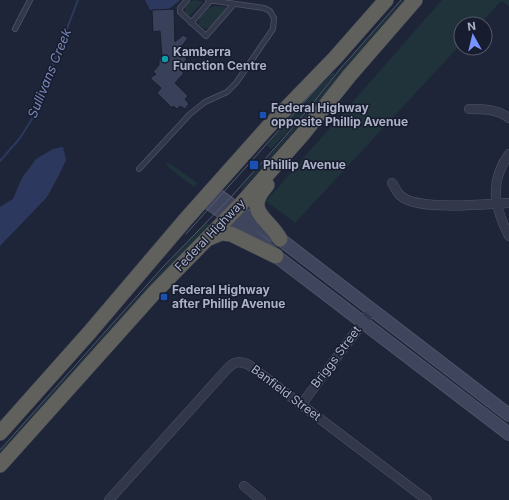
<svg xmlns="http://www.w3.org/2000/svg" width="509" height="500" font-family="Inter,sans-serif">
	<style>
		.green { fill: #20323a }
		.water { fill: #2c385e }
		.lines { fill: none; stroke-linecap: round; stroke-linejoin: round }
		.stream { stroke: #2c385e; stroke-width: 2 }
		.building { fill: #39415a; stroke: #191e30 }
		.service-casing { stroke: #4f5468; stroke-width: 6 }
		.minor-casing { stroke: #4f5468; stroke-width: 10 }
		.secondary-casing { stroke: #4f5468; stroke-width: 14 }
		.trunk-casing { stroke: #3c4154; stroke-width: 16 }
		.service { stroke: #32374a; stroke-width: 4.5 }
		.minor { stroke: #32374a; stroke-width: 9 }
		.secondary { stroke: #3f455d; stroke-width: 12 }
		.trunk { stroke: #60605c; stroke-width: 15 }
		.tram { stroke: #535a71; stroke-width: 1 }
		.culture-dot { fill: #0f9aa8; stroke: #171c2e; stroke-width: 1.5 }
		.transit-dot { fill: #1a4fb4; stroke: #171c2e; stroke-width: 1.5 }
		.labels { text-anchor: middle; stroke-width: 3; stroke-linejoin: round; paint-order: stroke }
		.poi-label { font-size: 12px; font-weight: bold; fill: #acb1c7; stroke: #171c2e; text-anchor: start }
		.street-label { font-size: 12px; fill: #acb1c7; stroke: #171c2e }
		.water-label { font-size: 13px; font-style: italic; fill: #7887b7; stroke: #171c2e }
	</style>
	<rect width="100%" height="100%" fill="#1e2539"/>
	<g class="green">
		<polygon points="195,0 203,2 189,16 185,13 185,6 189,2"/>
		<polygon points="402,0 404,0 379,29 335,86 324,95 303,121 243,189 241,188 298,123 353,55"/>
		<polygon points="442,0 509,0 509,6 501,1 480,24 461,24 461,44 295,223 266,201"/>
		<polygon points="214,6 228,7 211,26 205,29 199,25 199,18 208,9"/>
		<polygon points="332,72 335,74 302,116 271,149 267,145"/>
		<polygon points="168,163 175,167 197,183 194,187 173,171 166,164"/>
		<polygon points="206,223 210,226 0,457 0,451 174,257"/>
	</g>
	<g class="water">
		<polygon points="145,0 180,0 169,9 150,10"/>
		<polygon points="63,147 66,160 60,173 47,197 0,246 0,207 13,199 22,178 36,159 53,149"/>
	</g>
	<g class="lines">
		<polyline class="stream" points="0,161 20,138 32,119 78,0"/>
	</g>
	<polygon class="building" points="174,9 175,42 183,35 188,38 179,50 187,59 179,69 184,73 175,83 188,96 185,99 189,104 185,109 180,106 177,109 173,106 172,108 157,93 161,88 150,78 156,74 153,72 159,65 159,58 162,56 160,31 153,32 152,10"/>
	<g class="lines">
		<g class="service-casing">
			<g id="service">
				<polyline points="187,0 180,8 180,12 206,36 234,4"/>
				<polyline points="191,23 211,0"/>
				<polyline points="15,29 30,0"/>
				<polyline points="139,169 190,114 205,102 227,92 236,83 273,29 274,18 270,11 264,8 208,0"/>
			</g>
		</g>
		<g class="minor-casing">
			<g id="minor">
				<path d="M469,109C483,109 497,109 509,118"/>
				<path d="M509,154C489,182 494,207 509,236"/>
				<path d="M392,183C395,187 397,193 401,196C417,211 486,204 509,203"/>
				<polyline points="301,405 372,310"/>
				<polyline points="244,486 261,500"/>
				<path d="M109,500L227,369C234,362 239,360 249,365L427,500"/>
			</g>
		</g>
		<g class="secondary-casing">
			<g id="secondary">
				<polyline points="212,191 270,233 280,239 509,415"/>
				<polyline points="204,200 238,223 276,256 509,434"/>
			</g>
		</g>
		<g class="trunk-casing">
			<g id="trunk">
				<path d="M267,185C243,212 268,217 280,239"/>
				<polyline points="209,238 221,233 231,234 276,256"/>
				<polyline points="0,433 89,333 186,219 268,127 335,58 386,0"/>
				<polyline points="0,465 154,293 242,203 302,135 349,76 415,0"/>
			</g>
		</g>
		<use href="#service" class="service"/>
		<use href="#minor" class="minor"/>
		<use href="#secondary" class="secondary"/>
		<use href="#trunk" class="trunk"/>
		<g class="tram">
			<polyline points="186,234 333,70"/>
			<polyline points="0,450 163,267 231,197 282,140 305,113 341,68 401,0"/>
		</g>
	</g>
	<circle class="culture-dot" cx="165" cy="59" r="4"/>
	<g class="transit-dot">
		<rect x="259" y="111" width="8" height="8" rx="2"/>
		<rect x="249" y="160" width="10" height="10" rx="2"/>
		<rect x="160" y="293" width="8" height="8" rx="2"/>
	</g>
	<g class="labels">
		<g class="poi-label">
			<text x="173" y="56">Kamberra<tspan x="173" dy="14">Function Centre</tspan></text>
			<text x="271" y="112">Federal Highway<tspan x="271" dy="14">opposite Phillip Avenue</tspan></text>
			<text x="263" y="169">Phillip Avenue</text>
			<text x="172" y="294">Federal Highway<tspan x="172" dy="14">after Phillip Avenue</tspan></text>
		</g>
		<g class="street-label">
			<text transform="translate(210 235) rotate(-46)" y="4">Federal Highway</text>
			<text transform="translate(336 357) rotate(-53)" y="4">Briggs Street</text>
			<text transform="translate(286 393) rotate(37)" y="4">Banfield Street</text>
		</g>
		<g class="water-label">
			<text transform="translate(49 73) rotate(-68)" y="5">Sullivans Creek</text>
		</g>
	</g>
	<g transform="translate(473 36) rotate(352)"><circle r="19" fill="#171c2e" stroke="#53586b"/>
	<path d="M0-3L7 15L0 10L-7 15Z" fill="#7893ff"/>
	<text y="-6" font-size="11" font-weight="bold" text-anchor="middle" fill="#acb1c7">N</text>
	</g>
</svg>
